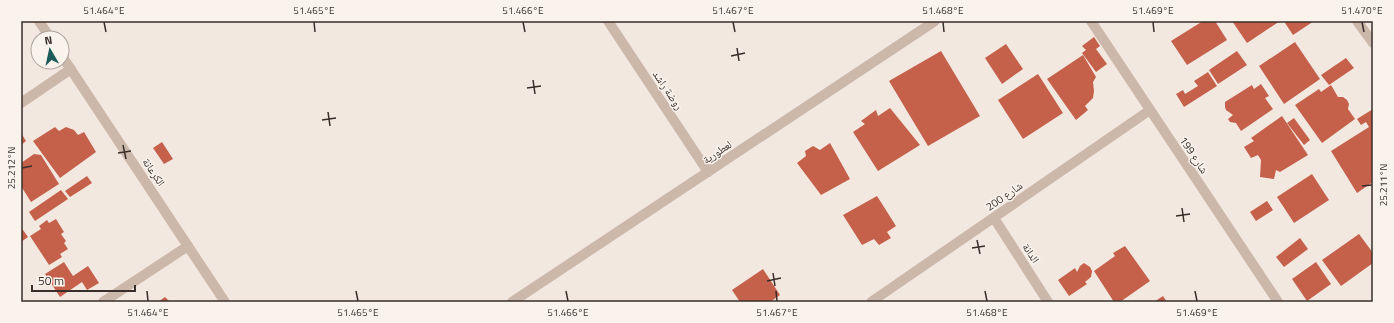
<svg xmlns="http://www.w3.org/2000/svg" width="1394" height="323" font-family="'Titillium Web','Noto Naskh Arabic',sans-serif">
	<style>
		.building { fill: #c5604b }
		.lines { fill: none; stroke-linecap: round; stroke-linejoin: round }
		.minor { stroke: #ccb7ab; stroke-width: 10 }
		.ticks { fill: none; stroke: #392e2a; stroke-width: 1.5 }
		.labels { text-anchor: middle; stroke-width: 3; stroke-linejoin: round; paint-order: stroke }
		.street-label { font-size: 11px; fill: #392e2a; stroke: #faf3ec }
		.neatline { fill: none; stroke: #392e2a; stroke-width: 1.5 }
		.ticks-label { font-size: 10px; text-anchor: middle; fill: #392e2a }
	</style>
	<rect width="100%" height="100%" fill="#f3e8e0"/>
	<g class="building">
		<polygon points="1203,21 1215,21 1227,40 1187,65 1171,41"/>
		<polygon points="1232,21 1280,21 1247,43"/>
		<polygon points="1288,21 1314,21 1293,35 1285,23"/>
		<polygon points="1094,37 1100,46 1096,49 1107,64 1096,72 1082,53 1086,50 1082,46"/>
		<polygon points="1295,42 1320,79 1284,104 1259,66"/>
		<polygon points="1006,44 1023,69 1002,84 985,58"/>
		<polygon points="941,51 980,116 928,146 889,81"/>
		<polygon points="1237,51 1247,65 1218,84 1209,70"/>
		<polygon points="1083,55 1096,77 1093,82 1094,91 1093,98 1085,106 1088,110 1076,120 1047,79"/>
		<polygon points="1346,58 1354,68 1329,85 1321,75"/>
		<polygon points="1208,72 1217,86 1184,107 1176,94 1183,90 1185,94 1198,86 1194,81"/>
		<polygon points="1038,74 1063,113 1023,139 998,100"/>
		<polygon points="1261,84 1269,96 1265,98 1273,109 1241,131 1236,123 1230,122 1228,119 1233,115 1226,110 1225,107 1225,102 1252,85 1254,89"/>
		<polygon points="1331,85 1338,97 1343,97 1347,100 1349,104 1348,109 1355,119 1322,143 1295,105 1319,89 1321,92"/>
		<polygon points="890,108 920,145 878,171 853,132 865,124 861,121 876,110 878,116"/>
		<polygon points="1373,109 1373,182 1357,193 1331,151 1369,127 1366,122 1361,125 1357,119"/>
		<polygon points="1282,116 1308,155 1280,172 1276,170 1274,179 1260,177 1261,160 1258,155 1251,158 1244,147 1254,141 1251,138"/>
		<polygon points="1294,118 1310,140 1304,145 1287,123"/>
		<polygon points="55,127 59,131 66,127 74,130 78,135 84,132 96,152 60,178 33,141"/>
		<polygon points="21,133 26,141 21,145"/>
		<polygon points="162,142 173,159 164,164 153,148"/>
		<polygon points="830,143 850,179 821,195 797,163 806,156 805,151 813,146 820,150"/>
		<polygon points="34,154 41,155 59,184 31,202 21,186 21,163"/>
		<polygon points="1312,174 1329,200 1294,223 1277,197"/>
		<polygon points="87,176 92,183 70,197 65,191"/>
		<polygon points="61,190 68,199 35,221 29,212"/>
		<polygon points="877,196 896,226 887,232 891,238 879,245 874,239 862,245 843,215"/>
		<polygon points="1267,201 1273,210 1256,221 1250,212"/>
		<polygon points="56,219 64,232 61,234 66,241 64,243 68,249 60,254 62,257 49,265 30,236 41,229 39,226 47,220 49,223"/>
		<polygon points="23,230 28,237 21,242 21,232"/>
		<polygon points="1359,234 1373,253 1373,263 1341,286 1322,260"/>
		<polygon points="1300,238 1308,249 1284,267 1276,257"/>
		<polygon points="1125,246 1150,281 1120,302 1114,302 1094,271 1115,256 1113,253"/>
		<polygon points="64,262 73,276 88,266 99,283 87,290 82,282 60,297 45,274"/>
		<polygon points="1316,262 1331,284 1307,301 1292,279"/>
		<polygon points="1084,263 1090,267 1092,271 1091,277 1085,282 1087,284 1069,296 1058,280 1075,268 1077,272 1080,266"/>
		<polygon points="763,269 780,295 770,302 740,302 732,290"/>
		<polygon points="1163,296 1167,302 1154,302"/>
		<polygon points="165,297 170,302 158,302"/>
	</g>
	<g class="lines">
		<g class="minor">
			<polyline points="39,21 50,38"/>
			<polyline points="608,21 708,172"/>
			<polyline points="1091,21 1278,302"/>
			<polyline points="1357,21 1373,43"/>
			<polyline points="62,56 225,302"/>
			<polyline points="21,103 71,69"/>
			<polyline points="994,218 1048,302"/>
			<polyline points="103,302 188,246"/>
			<polyline points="512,302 935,21"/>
			<polyline points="871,302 1150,110"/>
		</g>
	</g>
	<path class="ticks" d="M104,22L106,32M314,22L315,32M523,22L525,32M733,22L735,32M943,22L944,32M1153,22L1154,32M1362,22L1364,32M737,48L739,61M731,56L745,53M533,80L535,94M527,88L541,86M328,112L330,126M322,120L336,118M123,145L126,159M118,153L131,151M22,168L32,166M1362,186L1372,185M1182,208L1184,222M1176,216L1190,214M977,240L980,254M972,248L985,246M773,273L775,286M767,281L781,278M147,291L148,301M356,291L358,301M566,291L568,301M776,291L777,301M985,291L987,301M1195,291L1197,301"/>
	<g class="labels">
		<g class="street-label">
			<text transform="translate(668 90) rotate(56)" y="4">روضة راشد</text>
			<text transform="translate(717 152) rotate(-34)" y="4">لعطورية</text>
			<text transform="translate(1194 155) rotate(56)" y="4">شارع 199</text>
			<text transform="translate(154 172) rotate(56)" y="4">الكرعانة</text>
			<text transform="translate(1004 196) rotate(-35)" y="4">شارع 200</text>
			<text transform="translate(1031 253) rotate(57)" y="4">الدانة</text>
		</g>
	</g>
	<rect width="1394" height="323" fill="none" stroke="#faf3ec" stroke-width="44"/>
	<g transform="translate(50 50) rotate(351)"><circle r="19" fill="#faf3ec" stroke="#ada49e"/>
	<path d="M0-3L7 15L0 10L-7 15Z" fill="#1f5b5b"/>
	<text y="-6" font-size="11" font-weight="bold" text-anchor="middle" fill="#392e2a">N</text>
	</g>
	<path d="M32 285v6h103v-6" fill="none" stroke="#392e2a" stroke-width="2"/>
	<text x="38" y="285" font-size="12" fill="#392e2a" stroke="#faf3ec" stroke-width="3" paint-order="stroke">50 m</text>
	<rect x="22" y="22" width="1350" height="279" class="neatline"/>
	<g class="ticks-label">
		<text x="104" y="14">51.464°E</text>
		<text x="314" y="14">51.465°E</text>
		<text x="523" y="14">51.466°E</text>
		<text x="733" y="14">51.467°E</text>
		<text x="943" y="14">51.468°E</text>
		<text x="1153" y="14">51.469°E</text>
		<text x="1362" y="14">51.470°E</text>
		<text transform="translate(11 168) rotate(-90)" y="4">25.212°N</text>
		<text transform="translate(1383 185) rotate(-90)" y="4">25.211°N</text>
		<text x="148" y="316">51.464°E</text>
		<text x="358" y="316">51.465°E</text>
		<text x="568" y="316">51.466°E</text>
		<text x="777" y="316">51.467°E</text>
		<text x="987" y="316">51.468°E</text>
		<text x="1197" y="316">51.469°E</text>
	</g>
</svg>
